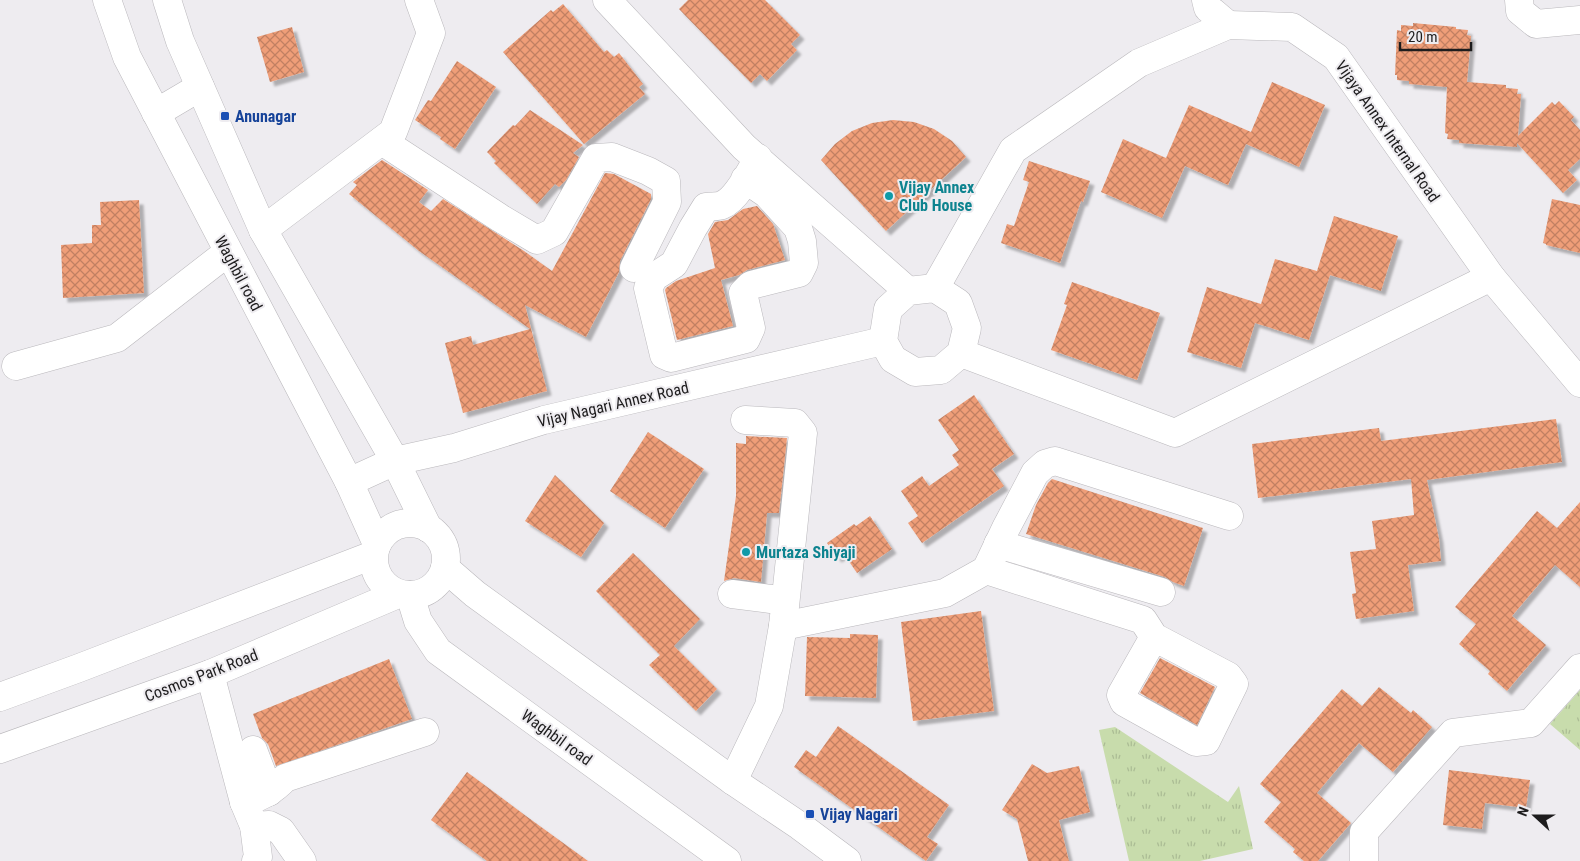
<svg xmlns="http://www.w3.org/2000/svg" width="1580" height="861" font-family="'Roboto Condensed',sans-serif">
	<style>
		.grass { fill: url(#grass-tufts) }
		.building { fill: url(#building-cross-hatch); filter: url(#shadow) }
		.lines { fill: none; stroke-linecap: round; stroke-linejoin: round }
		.minor-casing { stroke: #bab8bc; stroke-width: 29 }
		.major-casing { stroke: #bab8bc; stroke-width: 29 }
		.minor { stroke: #fff; stroke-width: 28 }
		.major { stroke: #fff; stroke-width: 28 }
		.transit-dot { fill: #1a4fb4; stroke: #eeecf0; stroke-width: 2 }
		.culture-dot { fill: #0f9aa8; stroke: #eeecf0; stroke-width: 2 }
		.labels { text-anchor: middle; stroke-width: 4; stroke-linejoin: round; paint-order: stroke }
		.transit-label { font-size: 16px; font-weight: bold; fill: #164399; stroke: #eeecf0; text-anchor: start }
		.street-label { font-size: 16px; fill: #1d1c1d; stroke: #eeecf0 }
		.culture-label { font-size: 16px; font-weight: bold; fill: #0d838f; stroke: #eeecf0; text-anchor: start }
	</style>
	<defs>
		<pattern id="grass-tufts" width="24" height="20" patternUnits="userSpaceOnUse" patternTransform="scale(1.25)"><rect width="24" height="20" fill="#c8dcac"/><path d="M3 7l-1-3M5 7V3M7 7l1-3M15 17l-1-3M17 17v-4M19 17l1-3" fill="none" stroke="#abbc94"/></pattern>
		<pattern id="building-cross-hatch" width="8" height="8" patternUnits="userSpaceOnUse" patternTransform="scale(1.25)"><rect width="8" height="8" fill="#ef9e78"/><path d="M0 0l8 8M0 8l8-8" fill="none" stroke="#c18062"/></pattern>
		<filter id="shadow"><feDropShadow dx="4.5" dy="4.5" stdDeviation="1" flood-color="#0004"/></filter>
	</defs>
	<rect width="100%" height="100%" fill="#eeecf0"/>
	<g class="grass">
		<polygon points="1580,690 1580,750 1550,724"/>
		<polygon points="1115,727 1228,802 1239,786 1253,849 1200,861 1129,861 1099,730"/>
	</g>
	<g class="building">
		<polygon points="688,0 765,0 800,35 791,44 797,50 767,81 760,74 751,83 679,9"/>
		<polygon points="563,4 604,52 607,50 614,57 619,53 643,84 639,87 645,94 584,144 503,52 551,10 553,12"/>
		<polygon points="1413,23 1456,27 1456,29 1468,30 1467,35 1471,36 1467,82 1506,85 1506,88 1518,89 1517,94 1521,94 1518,136 1552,102 1555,105 1559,101 1574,117 1571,120 1580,130 1580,159 1568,170 1577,180 1563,193 1517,143 1517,147 1459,143 1459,140 1447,139 1448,134 1445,133 1447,87 1409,84 1409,81 1397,80 1397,75 1395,75 1397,30 1401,31 1401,25 1413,26"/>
		<polygon points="292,27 304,72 270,82 257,37"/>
		<polygon points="457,61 496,87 455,149 440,139 441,137 415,120 428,100 431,101"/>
		<polygon points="1272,82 1325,105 1299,167 1246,144 1228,185 1185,166 1162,218 1101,192 1123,139 1166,158 1189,105 1251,132"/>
		<polygon points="530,110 583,145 573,153 579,157 566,180 559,187 555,184 537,204 494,163 496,161 487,152 513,125 515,126"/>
		<polygon points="893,120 914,122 934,129 952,141 966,157 886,231 821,160 835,144 852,131 872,123"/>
		<polygon points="382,160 428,190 419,202 431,211 443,199 524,251 552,271 605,173 614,174 651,194 651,199 620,261 619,272 586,337 525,305 547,391 463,413 445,343 471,336 473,345 530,329 419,251 349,194 357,185 353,182"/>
		<polygon points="1029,161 1090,181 1083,202 1081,201 1060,263 1001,243 1007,224 1014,226 1029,182 1023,180"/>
		<polygon points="1552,199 1580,205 1580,253 1546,245 1546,244 1543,243"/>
		<polygon points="139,200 144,293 63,298 61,245 92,243 92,225 101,225 100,202"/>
		<polygon points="757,206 773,224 785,260 747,270 739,275 721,280 733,326 677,340 665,290 666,288 676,281 715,268 708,234 715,222 728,220 743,209"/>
		<polygon points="1334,216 1398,236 1381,291 1330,275 1309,340 1255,323 1241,368 1187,352 1207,287 1261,304 1275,259 1317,271"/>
		<polygon points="1072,282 1160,313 1137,380 1051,350 1067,305 1064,304"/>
		<polygon points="974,395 1014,454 992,469 1004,486 922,543 908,523 918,516 901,491 922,476 929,486 959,465 952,455 959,450 938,420"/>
		<polygon points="1556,419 1562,462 1427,480 1439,539 1441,561 1408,565 1414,611 1356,619 1352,594 1356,593 1350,552 1376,549 1372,521 1414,515 1411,479 1258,498 1252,444 1379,428 1381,441"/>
		<polygon points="648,432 704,469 665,528 610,491"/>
		<polygon points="746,436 787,438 779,513 767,513 761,582 734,578 724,581 736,496 736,443 746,444"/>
		<polygon points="555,475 604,523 581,557 525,521"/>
		<polygon points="1052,479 1203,528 1184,586 1173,582 1165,577 1026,534 1036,505 1048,483"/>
		<polygon points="1580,502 1580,587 1555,565 1512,616 1546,645 1507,691 1488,674 1490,671 1459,644 1476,624 1455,607 1537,511 1557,528"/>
		<polygon points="870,516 892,549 857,573 844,554 837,558 827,543 854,524 856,526"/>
		<polygon points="633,553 700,619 674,646 717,689 696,711 649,665 660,655 596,591"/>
		<polygon points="981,611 994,711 913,721 901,622"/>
		<polygon points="850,634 878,635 876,698 805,696 807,637 850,638"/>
		<polygon points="1160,658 1215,687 1197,725 1140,693"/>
		<polygon points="389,659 412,719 276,766 268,744 262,738 253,714"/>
		<polygon points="1379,687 1411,713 1413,710 1432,727 1393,772 1359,743 1317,793 1351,823 1318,861 1304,861 1293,852 1295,849 1264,822 1281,802 1260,784 1342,689 1362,706"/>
		<polygon points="838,726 949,805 927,837 938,844 926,861 794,767 806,750 816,757"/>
		<polygon points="1032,764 1047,773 1079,766 1090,812 1059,820 1069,861 1028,861 1017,819 1002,810"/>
		<polygon points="1449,770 1530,780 1526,808 1485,803 1482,829 1443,825"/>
		<polygon points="467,772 526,816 588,861 487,861 431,820"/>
	</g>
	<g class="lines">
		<g class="minor-casing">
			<g id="minor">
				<polyline points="607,0 744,147 908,291"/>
				<polyline points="1206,0 1208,8 1228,25"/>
				<polyline points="1519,0 1520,11 1536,24 1580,20"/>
				<polyline points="382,141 500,218 537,240 554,232 596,158 612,157 648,171 666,181 667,202 634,268"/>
				<path d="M745,179L767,194L798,228L802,241L804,263L799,273L751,285L743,293L751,328L746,339L671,358L664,355L648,288L654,277L674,264L693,228L706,207C711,206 718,207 722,205C737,199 750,172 758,158"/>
				<polyline points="263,230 393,132 431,33 419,0"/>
				<polyline points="935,288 1013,150 1139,63 1228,25 1292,27 1336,57 1491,277 1580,383"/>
				<polygon points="935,288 958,303 967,328 961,353 941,370 915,372 893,359 883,341 888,309 908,291"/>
				<polyline points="961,353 1175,433 1491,277"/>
				<polyline points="16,366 117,338 228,252"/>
				<polyline points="349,482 395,461 454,448 544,420 883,341"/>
				<polyline points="998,544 1161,592"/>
				<polyline points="986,570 1006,528 1035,473 1045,464 1055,461 1229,516"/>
				<polyline points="732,594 771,599"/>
				<polyline points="783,626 945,593 986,570 1143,620 1154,637 1228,676 1234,684 1206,741 1196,742 1124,702 1121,695 1154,637"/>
				<polyline points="210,674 244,802 254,826 258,857 256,861"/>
				<polyline points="253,750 269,792"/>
				<polyline points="733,781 769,706 783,626 803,433 795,423 745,420"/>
				<path d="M244,802C261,797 273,791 285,778L425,732"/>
				<polyline points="254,826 269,825 281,831 302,861"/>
				<polyline points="1364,861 1364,832 1453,733 1531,723 1580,668"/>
			</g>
		</g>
		<g class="major-casing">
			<g id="major">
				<polyline points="107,0 127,57 349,482 377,544"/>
				<polyline points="167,0 180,41 263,230 395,461 428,528"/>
				<polyline points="156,113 200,87"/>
				<circle cx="410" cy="559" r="36"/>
				<polyline points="445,568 475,594 733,781 800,826 847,861"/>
				<polyline points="410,595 418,621 438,651 727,861"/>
				<polyline points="0,697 79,668 373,555"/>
				<polyline points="0,749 210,674 398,594"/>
			</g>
		</g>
		<use href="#minor" class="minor"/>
		<use href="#major" class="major"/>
	</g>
	<g class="transit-dot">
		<rect x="220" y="111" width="10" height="10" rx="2.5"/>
		<rect x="805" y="809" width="10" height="10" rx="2.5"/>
	</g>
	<g class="culture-dot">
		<circle cx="889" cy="196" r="5"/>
		<circle cx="746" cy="552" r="5"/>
	</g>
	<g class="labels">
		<g class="transit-label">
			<text x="235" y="122">Anunagar</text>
			<text x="820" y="820">Vijay Nagari</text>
		</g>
		<g class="street-label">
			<text transform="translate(1388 131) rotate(55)" y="6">Vijaya Annex Internal Road</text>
			<text transform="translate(239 273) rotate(62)" y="6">Waghbil road</text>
			<text transform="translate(613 404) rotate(-13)" y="6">Vijay Nagari Annex Road</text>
			<text transform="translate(201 675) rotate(-21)" y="6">Cosmos Park Road</text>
			<text transform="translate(557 737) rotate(36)" y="6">Waghbil road</text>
		</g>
		<g class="culture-label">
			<text x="899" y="193">Vijay Annex<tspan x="899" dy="18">Club House</tspan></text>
			<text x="756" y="558">Murtaza Shiyaji</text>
		</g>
	</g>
	<g transform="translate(1535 816) rotate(291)" stroke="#eeecf0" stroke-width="4" paint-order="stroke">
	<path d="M0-4L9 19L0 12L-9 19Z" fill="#1d1c1d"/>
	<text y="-8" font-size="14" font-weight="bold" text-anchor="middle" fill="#1d1c1d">N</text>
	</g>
	<path d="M1400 42v8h71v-8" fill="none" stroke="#1d1c1d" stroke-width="2.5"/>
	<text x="1408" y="42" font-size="15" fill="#1d1c1d" stroke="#eeecf0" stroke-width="4" paint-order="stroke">20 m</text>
</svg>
